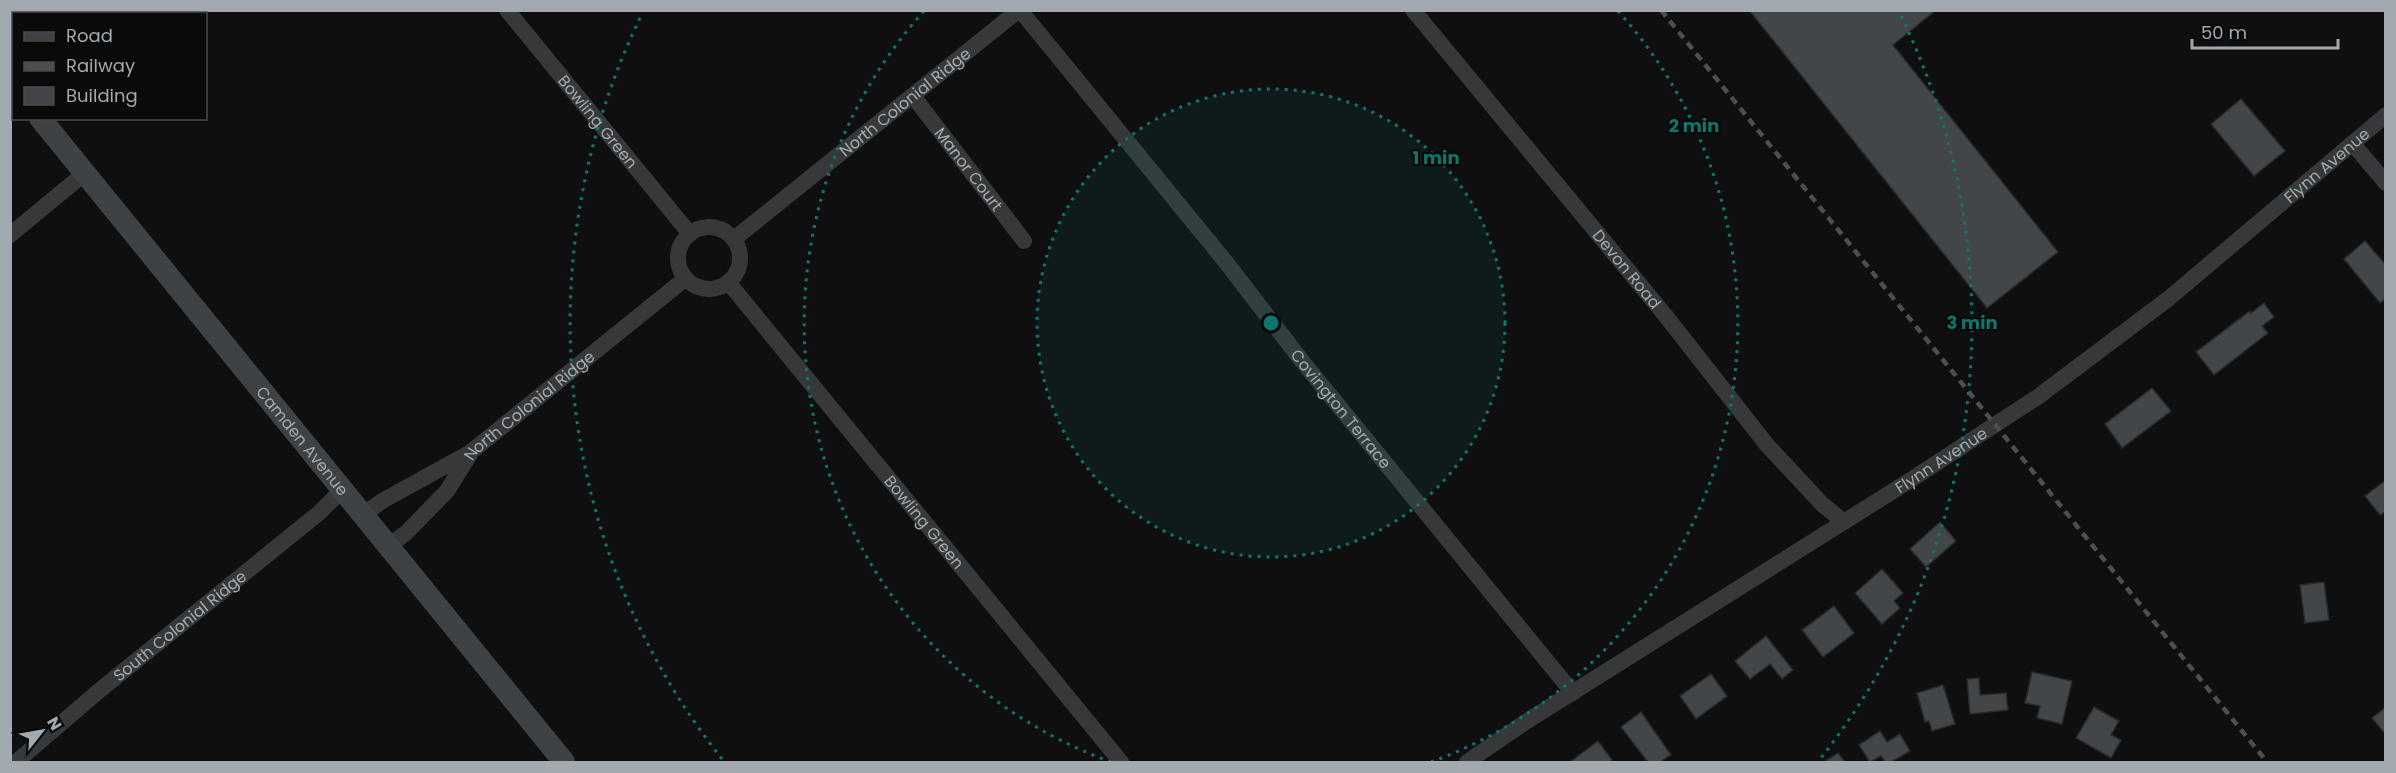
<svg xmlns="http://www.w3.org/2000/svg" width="2396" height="773" font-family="Poppins,sans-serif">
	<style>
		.building { fill: #434648; stroke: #292a2c; stroke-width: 1.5 }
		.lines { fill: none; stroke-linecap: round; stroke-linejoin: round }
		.minor { stroke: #363839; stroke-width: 16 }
		.secondary { stroke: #3f4244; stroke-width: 22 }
		.rail { stroke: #4c4f51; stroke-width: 4.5; stroke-dasharray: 8 6; stroke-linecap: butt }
		.ring { fill: none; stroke: #0f766e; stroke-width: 3; stroke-dasharray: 3 6 }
		.labels { text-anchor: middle; stroke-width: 4.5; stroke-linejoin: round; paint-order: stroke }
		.street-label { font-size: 16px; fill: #a2aaaf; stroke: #0a0a0b }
		.centre { fill: #0f766e; stroke: #0a0a0b; stroke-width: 3 }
		.ring-label { font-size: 18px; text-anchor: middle; font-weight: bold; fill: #0f766e; stroke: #0a0a0b; stroke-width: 4.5; stroke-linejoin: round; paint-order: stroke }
	</style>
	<rect width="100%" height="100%" fill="#0f0f10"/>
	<g class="building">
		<polygon points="1749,10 1936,10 1893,45 2058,252 1987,308"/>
		<polygon points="2241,99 2285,151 2254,176 2211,124"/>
		<polygon points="2365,241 2386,265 2386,298 2380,303 2344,259"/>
		<polygon points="2264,303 2274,317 2262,326 2268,333 2214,375 2196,352 2250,311 2251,313"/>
		<polygon points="2152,388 2171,411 2122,448 2105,424"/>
		<polygon points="2386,480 2386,511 2380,515 2365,496"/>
		<polygon points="1940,522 1956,541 1926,567 1910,549"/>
		<polygon points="1882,569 1903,593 1894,601 1900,608 1882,624 1855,593"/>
		<polygon points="2324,582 2329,620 2305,623 2300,585"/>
		<polygon points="1834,606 1854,633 1823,657 1802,630"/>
		<polygon points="1766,636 1793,670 1782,679 1770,664 1750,679 1735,661"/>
		<polygon points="2032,672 2072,681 2062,724 2037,718 2040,706 2025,703"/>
		<polygon points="1711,674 1727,696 1696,719 1680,696"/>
		<polygon points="1979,678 1980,695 2006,693 2008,710 1970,714 1967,679"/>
		<polygon points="1943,685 1955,724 1932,731 1929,721 1925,722 1917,693"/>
		<polygon points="2094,707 2119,721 2111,735 2121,740 2111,758 2076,738"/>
		<polygon points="2386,707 2386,735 2372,718"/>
		<polygon points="1641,712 1671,755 1660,762 1648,762 1621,727"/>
		<polygon points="1880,731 1887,742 1900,734 1910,751 1891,762 1885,762 1881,756 1870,762 1859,745"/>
		<polygon points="1598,741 1612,760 1609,762 1570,762"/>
		<polygon points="1838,753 1845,762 1824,762"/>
	</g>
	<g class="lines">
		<g class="minor">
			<path id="s1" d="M507,10L690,234"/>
			<path id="s2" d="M1020,10L1225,261L1302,361L1573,693"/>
			<path id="s3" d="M1413,10L1665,315L1767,445L1822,504L1844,522"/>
			<path id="s4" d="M913,96L1024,241"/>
			<polyline points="2352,143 2386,183"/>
			<circle cx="709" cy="258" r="31"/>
			<polyline points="10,235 85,173"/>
			<path id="s5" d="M734,239L1019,10"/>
			<path id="s6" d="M728,282L1121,762"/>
			<polyline points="363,515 382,501 471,452"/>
			<path id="s7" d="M388,546L406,533L447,491L472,451L686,278"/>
			<path id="s8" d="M16,762L100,690L319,513L342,490"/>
			<path id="s9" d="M1467,762L1524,723L1909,481L2039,396L2168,299L2386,115"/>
		</g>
		<g class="secondary">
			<polyline points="10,82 14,86"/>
			<path id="s10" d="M40,118L564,762"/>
		</g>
		<polyline class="rail" points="1661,10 2267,762"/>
	</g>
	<circle cx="1271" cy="323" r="234" fill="#0f766e" fill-opacity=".12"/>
	<g class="ring">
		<circle cx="1271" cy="323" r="234"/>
		<path d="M1111 762A467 467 0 0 1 924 11M1618 11A467 467 0 0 1 1431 762"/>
		<path d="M722 759A701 701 0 0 1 641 16M1901 16A701 701 0 0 1 1820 759"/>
	</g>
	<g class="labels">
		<g class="street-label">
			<text dy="6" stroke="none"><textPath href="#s5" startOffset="219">North Colonial Ridge</textPath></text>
			<text dy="6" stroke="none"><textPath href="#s1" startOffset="144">Bowling Green</textPath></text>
			<text dy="6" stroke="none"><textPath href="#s9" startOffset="1048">Flynn Avenue</textPath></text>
			<text dy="6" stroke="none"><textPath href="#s4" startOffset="92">Manor Court</textPath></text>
			<text dy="6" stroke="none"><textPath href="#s3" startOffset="336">Devon Road</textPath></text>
			<text dy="6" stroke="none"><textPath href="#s7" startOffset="201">North Colonial Ridge</textPath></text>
			<text dy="6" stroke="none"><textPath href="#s2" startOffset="512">Covington Terrace</textPath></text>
			<text dy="6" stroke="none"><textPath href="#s10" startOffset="416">Camden Avenue</textPath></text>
			<text dy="6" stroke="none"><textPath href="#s9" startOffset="562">Flynn Avenue</textPath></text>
			<text dy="6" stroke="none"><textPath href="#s6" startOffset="310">Bowling Green</textPath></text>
			<text dy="6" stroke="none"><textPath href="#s8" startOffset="213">South Colonial Ridge</textPath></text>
		</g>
	</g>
	<circle cx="1271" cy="323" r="9" class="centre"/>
	<g class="ring-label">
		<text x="1694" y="132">2 min</text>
		<text x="1436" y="164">1 min</text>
		<text x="1972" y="329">3 min</text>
	</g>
	<rect width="2396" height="773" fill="none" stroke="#a2aaaf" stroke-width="24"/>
	<rect x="12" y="12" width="195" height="108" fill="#0a0a0b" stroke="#474a4d" stroke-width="1.5"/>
	<rect x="24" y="32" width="30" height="9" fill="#3f4244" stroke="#474a4d" stroke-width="1.5"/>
	<text x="66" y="42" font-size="18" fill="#a2aaaf">Road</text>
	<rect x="24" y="62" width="30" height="9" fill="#4c4f51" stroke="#474a4d" stroke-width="1.5"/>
	<text x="66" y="72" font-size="18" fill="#a2aaaf">Railway</text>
	<rect x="24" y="87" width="30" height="18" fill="#434648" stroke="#474a4d" stroke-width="1.5"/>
	<text x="66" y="102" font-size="18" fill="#a2aaaf">Building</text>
	<g transform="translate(42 731) rotate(59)" stroke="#0a0a0b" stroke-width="4.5" paint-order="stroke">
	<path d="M0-4.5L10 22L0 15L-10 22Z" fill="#a2aaaf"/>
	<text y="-9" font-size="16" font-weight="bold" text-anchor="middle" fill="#a2aaaf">N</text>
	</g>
	<path d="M2192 39v9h146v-9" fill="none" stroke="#a2aaaf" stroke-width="3"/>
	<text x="2201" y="39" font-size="18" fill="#a2aaaf" stroke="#0a0a0b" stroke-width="4.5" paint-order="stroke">50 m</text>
</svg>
